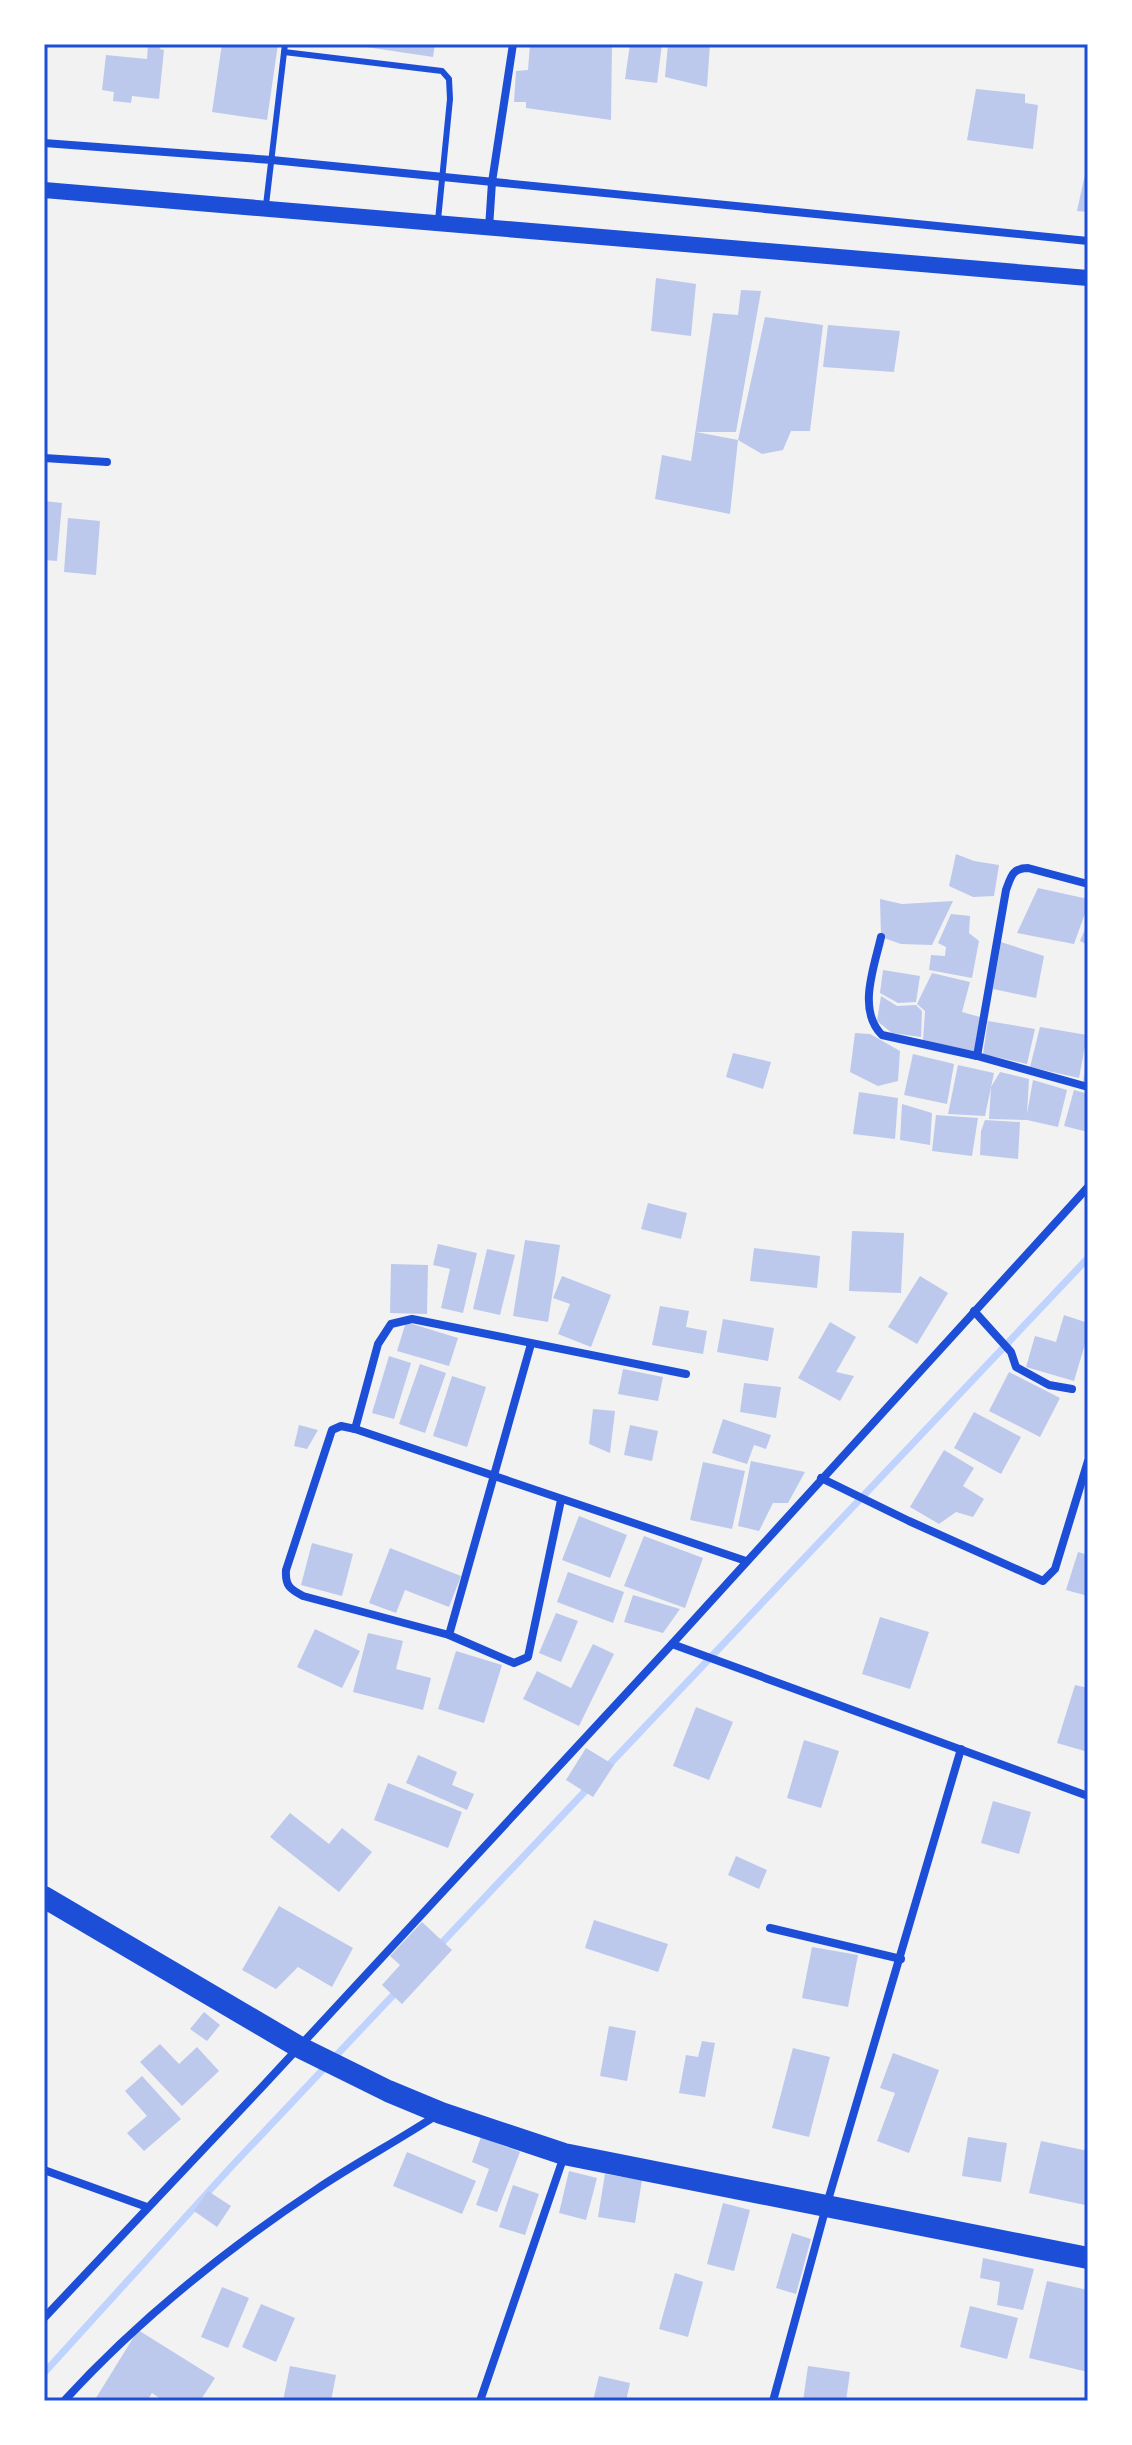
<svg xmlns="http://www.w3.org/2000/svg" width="1132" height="2445" font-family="Barlow,sans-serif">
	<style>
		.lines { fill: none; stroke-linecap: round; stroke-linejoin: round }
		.stream { stroke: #bfd3fe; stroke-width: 7 }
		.building { fill: #bdc9ec }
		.service { stroke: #1d4ed8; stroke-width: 6 }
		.minor { stroke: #1d4ed8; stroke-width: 8 }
		.secondary { stroke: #1d4ed8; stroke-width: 16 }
		.trunk { stroke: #1d4ed8; stroke-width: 22 }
		.neatline { fill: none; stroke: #1d4ed8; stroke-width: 3 }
	</style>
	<rect width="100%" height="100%" fill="#f2f2f2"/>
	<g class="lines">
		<g class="stream">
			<polyline points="606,1768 1088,1258"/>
			<polyline points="436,1949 590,1786"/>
			<polyline points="44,2373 230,2168 398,1990"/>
		</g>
	</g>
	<g class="building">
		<polygon points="148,44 161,44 160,49 164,50 159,99 132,96 131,103 113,101 114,92 102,90 106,55 147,59"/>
		<polygon points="222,44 278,44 267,120 212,112"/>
		<polygon points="346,44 435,44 433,57"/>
		<polygon points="530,44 612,44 611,120 526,108 526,102 514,102 516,71 528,70"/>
		<polygon points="630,44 662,44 657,83 625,79"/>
		<polygon points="668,44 710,44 707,87 665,77"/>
		<polygon points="976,89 1025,94 1025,103 1038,105 1033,149 967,140"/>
		<polygon points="1087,165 1088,166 1088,212 1077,211"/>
		<polygon points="656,278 696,284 691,336 651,331"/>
		<polygon points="741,290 761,291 736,432 696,432 738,440 730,514 655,499 662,455 691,461 713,313 738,315"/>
		<polygon points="765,317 823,325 810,431 791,431 783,450 762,454 738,440"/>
		<polygon points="828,325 900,331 894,372 823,367"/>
		<polygon points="44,501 62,503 57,561 44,560"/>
		<polygon points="68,518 100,521 96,575 64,572"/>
		<polygon points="956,854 974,861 999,865 994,896 973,897 949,886"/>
		<polygon points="1038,888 1088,899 1088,905 1074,944 1017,933"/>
		<polygon points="880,899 902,904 953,901 932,945 901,944 881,937"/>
		<polygon points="951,914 970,916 969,933 979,941 972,978 929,970 931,955 945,956 946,947 938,943"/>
		<polygon points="1088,922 1088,945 1080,941"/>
		<polygon points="1001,942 1044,956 1036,998 993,989"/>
		<polygon points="883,970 920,976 916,1002 898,1003 880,993"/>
		<polygon points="932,973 970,982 962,1012 980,1017 974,1051 925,1042 923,1040 925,1011 917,1004"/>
		<polygon points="881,996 897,1006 916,1005 922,1011 921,1037 892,1033 877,1021"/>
		<polygon points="988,1021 1035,1029 1027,1064 983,1054"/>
		<polygon points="1040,1027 1087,1035 1079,1078 1030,1067"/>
		<polygon points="855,1033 870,1034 900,1051 898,1081 878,1086 850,1072"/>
		<polygon points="733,1053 771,1062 763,1089 726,1077"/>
		<polygon points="913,1054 954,1064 947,1104 904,1095"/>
		<polygon points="1086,1062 1088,1062 1088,1083 1083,1082"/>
		<polygon points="958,1065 994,1073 985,1116 948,1114"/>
		<polygon points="1000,1072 1029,1079 1027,1114 1033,1080 1067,1090 1058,1127 1027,1120 989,1119 991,1087"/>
		<polygon points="1074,1090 1088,1094 1088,1132 1064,1126"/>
		<polygon points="859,1092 898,1098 895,1139 853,1134"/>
		<polygon points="902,1104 932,1113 930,1145 900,1140"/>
		<polygon points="936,1115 978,1118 972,1156 932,1151"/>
		<polygon points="985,1120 1020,1122 1018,1159 980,1155 981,1131"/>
		<polygon points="648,1203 687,1213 681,1239 641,1229"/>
		<polygon points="852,1231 904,1233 901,1293 849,1291"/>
		<polygon points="525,1240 560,1245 548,1322 513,1316"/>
		<polygon points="438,1244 477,1253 463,1313 441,1308 450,1269 433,1265"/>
		<polygon points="754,1248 820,1256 817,1288 750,1281"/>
		<polygon points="487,1249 515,1255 500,1315 473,1309"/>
		<polygon points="391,1264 428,1265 427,1314 390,1313"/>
		<polygon points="562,1276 611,1295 591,1347 558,1334 570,1304 553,1298"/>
		<polygon points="920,1276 948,1293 917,1344 888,1327"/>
		<polygon points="660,1306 689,1311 686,1327 707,1331 703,1354 652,1345"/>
		<polygon points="1064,1315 1088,1323 1088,1334 1074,1381 1026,1367 1035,1336 1056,1342"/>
		<polygon points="723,1319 774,1328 768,1361 717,1352"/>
		<polygon points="406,1322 458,1338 449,1366 397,1351"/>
		<polygon points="830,1322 856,1337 836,1372 854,1376 840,1401 798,1378"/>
		<polygon points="389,1356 411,1363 394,1419 372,1413"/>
		<polygon points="420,1364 446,1373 425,1433 399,1424"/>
		<polygon points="623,1369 663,1377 658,1401 618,1394"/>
		<polygon points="1009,1372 1060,1398 1040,1437 989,1411"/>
		<polygon points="452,1376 486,1387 467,1447 433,1436"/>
		<polygon points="744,1383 781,1387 776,1418 740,1412"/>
		<polygon points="593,1409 615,1411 610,1453 589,1444"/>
		<polygon points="974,1412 1021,1437 1001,1474 954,1448"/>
		<polygon points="723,1419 771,1435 766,1449 754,1445 747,1464 712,1453"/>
		<polygon points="299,1425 318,1430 307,1449 294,1446"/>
		<polygon points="630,1425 658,1431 652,1461 624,1455"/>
		<polygon points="944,1450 974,1468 963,1486 984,1499 973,1517 956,1512 939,1524 910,1507"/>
		<polygon points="751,1461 805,1472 788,1503 773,1503 759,1531 738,1526"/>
		<polygon points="703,1462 745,1471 732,1529 690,1520"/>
		<polygon points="579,1516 627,1535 610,1578 562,1560"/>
		<polygon points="644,1536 703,1558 685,1608 624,1586"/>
		<polygon points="312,1543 353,1554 342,1596 301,1585"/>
		<polygon points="390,1548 461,1576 449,1607 405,1590 396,1613 369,1603"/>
		<polygon points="1078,1552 1088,1555 1088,1596 1066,1590"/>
		<polygon points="568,1572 624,1592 613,1623 557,1602"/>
		<polygon points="633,1595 680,1609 663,1633 624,1622"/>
		<polygon points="556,1613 578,1621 561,1662 539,1653"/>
		<polygon points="880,1617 929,1632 910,1689 862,1674"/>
		<polygon points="315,1629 360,1651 342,1688 297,1667"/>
		<polygon points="368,1633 403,1641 396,1669 431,1678 423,1710 353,1692"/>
		<polygon points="593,1644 614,1654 579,1726 523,1699 537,1671 571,1688"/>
		<polygon points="456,1651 502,1665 484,1723 438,1709"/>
		<polygon points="1075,1685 1088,1688 1088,1752 1057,1743"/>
		<polygon points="696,1707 733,1722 709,1780 673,1766"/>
		<polygon points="804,1740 839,1751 821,1808 787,1798"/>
		<polygon points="586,1748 614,1765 593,1797 566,1780"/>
		<polygon points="418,1755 457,1772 452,1785 474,1794 467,1810 406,1783"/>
		<polygon points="388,1783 462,1812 448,1848 374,1820"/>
		<polygon points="993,1801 1031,1812 1019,1854 981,1843"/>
		<polygon points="290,1813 329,1844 342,1828 372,1852 339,1892 270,1837"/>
		<polygon points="736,1856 767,1870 759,1889 728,1875"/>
		<polygon points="279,1906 353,1948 332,1987 298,1967 276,1989 242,1970"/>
		<polygon points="594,1920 668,1944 658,1972 585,1948"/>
		<polygon points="422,1922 452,1950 402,2004 382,1985 400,1965 390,1956"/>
		<polygon points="812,1947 858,1955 848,2007 802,1998"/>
		<polygon points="204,2012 220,2025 207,2041 190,2029"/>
		<polygon points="609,2026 636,2031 627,2081 600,2076"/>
		<polygon points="702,2041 715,2043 705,2097 679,2093 686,2055 698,2057"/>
		<polygon points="160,2044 179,2064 197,2047 219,2071 182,2106 140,2062"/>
		<polygon points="793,2048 830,2057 809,2137 772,2128"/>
		<polygon points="893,2053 939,2070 909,2153 877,2141 895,2093 880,2088"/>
		<polygon points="142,2076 181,2119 144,2151 127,2133 147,2116 125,2091"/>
		<polygon points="481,2137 520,2152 497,2212 476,2205 489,2169 472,2162"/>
		<polygon points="968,2137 1007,2143 1001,2182 962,2176"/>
		<polygon points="1041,2141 1088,2151 1088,2190 1085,2205 1029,2193"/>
		<polygon points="407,2152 476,2181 462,2214 393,2186"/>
		<polygon points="569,2171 597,2178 586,2220 559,2213"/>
		<polygon points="605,2174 642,2180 635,2223 598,2217"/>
		<polygon points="513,2185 539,2194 525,2235 499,2227"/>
		<polygon points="208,2191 231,2206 217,2227 194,2211"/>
		<polygon points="723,2203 750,2210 734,2271 707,2264"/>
		<polygon points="792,2233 811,2239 796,2294 776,2288"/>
		<polygon points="983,2258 1034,2269 1023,2310 997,2305 1000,2282 980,2278"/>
		<polygon points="675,2273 703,2282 688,2337 659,2329"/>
		<polygon points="1047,2281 1088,2290 1088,2372 1029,2358"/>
		<polygon points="222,2287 249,2298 228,2348 201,2337"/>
		<polygon points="261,2304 295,2318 276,2362 242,2347"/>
		<polygon points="970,2306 1018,2318 1007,2359 960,2347"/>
		<polygon points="138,2330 215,2378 200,2401 164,2401 152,2393 147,2401 102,2401 96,2398"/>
		<polygon points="290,2366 336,2375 331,2401 283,2401"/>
		<polygon points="808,2366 850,2372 846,2401 803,2401"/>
		<polygon points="599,2376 630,2383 626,2401 593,2401"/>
	</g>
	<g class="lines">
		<g class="service">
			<polyline points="284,52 442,71 449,79 450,99 438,220"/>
			<polyline points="266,205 285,44"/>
		</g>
		<g class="minor">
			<polyline points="44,143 272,160 1088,241"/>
			<polyline points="489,228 492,182 513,44"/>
			<polyline points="44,458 107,462"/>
			<path d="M881,937C874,968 857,1010 882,1035L977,1056L1088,1087"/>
			<path d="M977,1056L1006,890C1011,877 1012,868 1028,868L1088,884"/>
			<polyline points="974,1311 1011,1352 1016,1367 1049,1385 1072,1389"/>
			<polyline points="355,1429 746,1561"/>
			<polyline points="821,1478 909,1521 1043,1581 1055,1569 1088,1461"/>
			<path d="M561,1500L528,1657L514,1663L449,1635L303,1596C290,1589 285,1586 286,1570L332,1430L341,1426L355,1429L378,1344L391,1324L412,1319L686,1374"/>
			<polyline points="449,1635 531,1344"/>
			<polyline points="672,1644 1088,1796"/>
			<polyline points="770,1928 901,1959"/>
			<polyline points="44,2170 147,2207"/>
			<polyline points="44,2318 262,2087 672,1644 1088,1187"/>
			<path d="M64,2401C139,2319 225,2250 317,2189C356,2163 397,2141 437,2115"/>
			<polyline points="480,2401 564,2156"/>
			<polyline points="773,2401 826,2207 961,1749"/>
		</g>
		<polyline class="secondary" points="44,190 1088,278"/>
		<polyline class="trunk" points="44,1897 299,2047 388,2091 441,2113 564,2154 1088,2258"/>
	</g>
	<rect width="1132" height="2445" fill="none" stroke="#ffffff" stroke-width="92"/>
	<rect x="46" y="46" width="1040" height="2353" class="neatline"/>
</svg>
